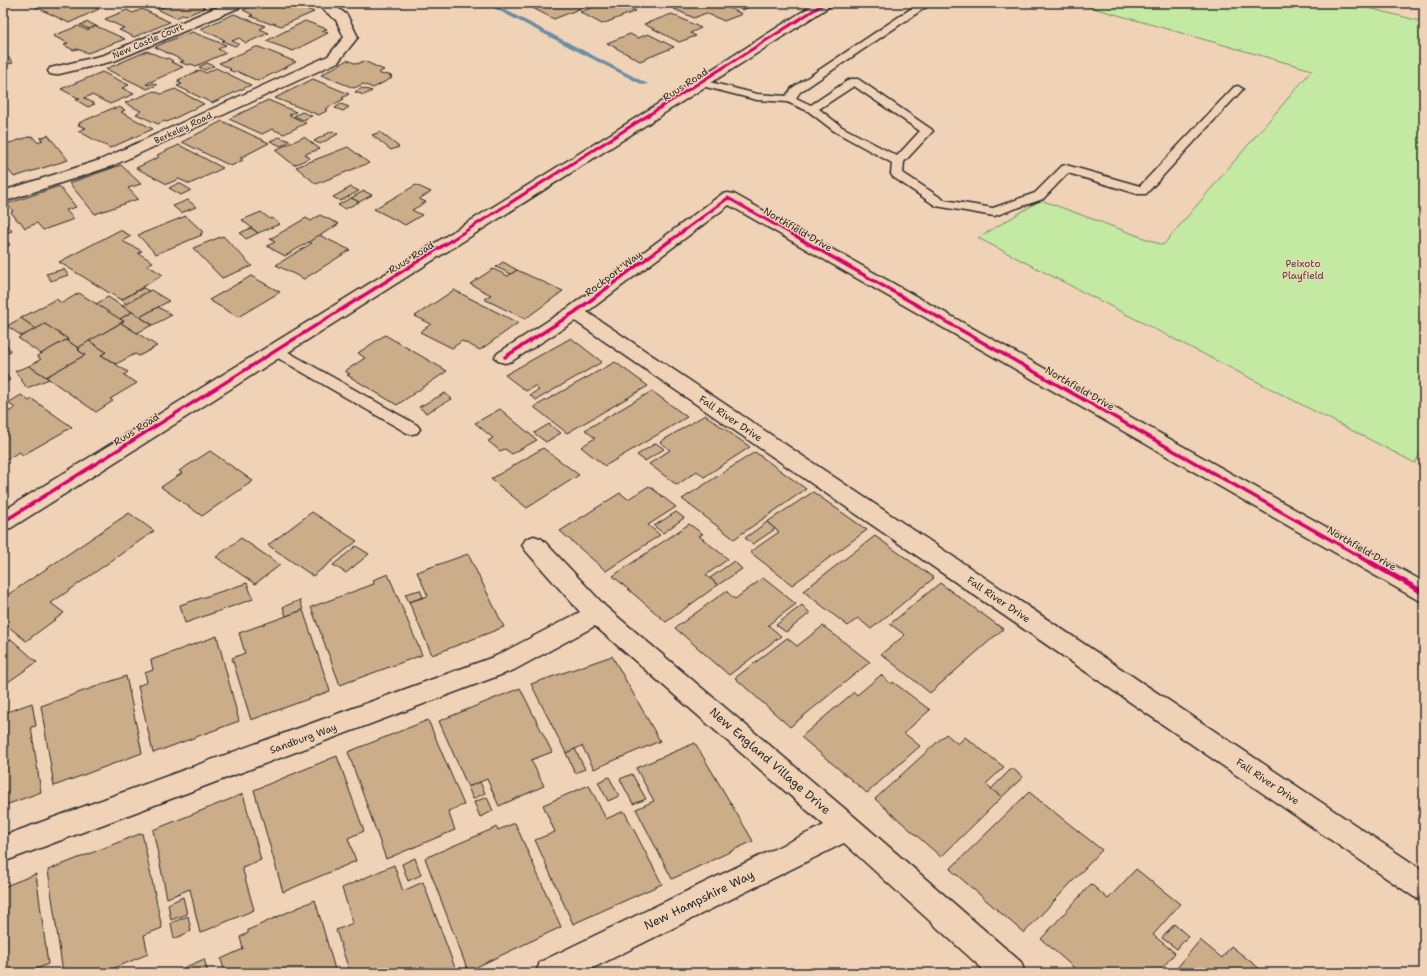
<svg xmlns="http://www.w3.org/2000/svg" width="1427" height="976" font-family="'Shantell Sans',sans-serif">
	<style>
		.green { fill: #c3e9a3; stroke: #778a67 }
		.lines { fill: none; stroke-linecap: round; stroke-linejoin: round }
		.stream { fill: #6b8da4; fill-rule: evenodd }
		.building { fill: #cbad89; stroke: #2b2b2b }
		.lane-casing { stroke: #2b2b2b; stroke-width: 3 }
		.street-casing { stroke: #2b2b2b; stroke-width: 3 }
		.secondary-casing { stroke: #2b2b2b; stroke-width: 3 }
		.lane { fill: #f0d3b7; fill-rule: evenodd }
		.street { fill: #f0d3b7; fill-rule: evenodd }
		.secondary { fill: #f0d3b7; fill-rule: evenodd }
		.cycleway-far2-casing { stroke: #f0d3b7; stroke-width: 4.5 }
		.cycleway-far1-casing { stroke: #f0d3b7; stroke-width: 6 }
		.cycleway-casing { stroke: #f0d3b7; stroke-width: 8 }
		.cycleway-far2 { stroke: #d6006c; stroke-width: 3 }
		.cycleway-far1 { stroke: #d6006c; stroke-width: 3.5 }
		.cycleway { stroke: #d6006c; stroke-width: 5 }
		.labels { text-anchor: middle; stroke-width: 3; stroke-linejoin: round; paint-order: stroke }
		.far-street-label { font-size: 9px; fill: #2b2b2b; stroke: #f0d3b7 }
		.street-label { font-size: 10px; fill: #2b2b2b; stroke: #f0d3b7 }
		.park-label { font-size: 10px; fill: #42483d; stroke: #f0d3b7 }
		.near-street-label { font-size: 12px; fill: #2b2b2b; stroke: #f0d3b7 }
	</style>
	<rect width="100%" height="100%" fill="#f0d3b7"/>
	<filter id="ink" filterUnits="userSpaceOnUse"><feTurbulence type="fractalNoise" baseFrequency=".025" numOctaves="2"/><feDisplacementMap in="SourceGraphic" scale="8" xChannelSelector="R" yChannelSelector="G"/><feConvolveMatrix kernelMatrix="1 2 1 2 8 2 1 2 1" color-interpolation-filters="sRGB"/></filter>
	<g filter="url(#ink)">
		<polygon class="green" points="1080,3 1349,3 1424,22 1424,446 1415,463 978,238 1041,200 1163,245 1312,70 1079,4"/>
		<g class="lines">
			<polygon class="stream" points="484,3 492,3 648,84 643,85"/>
		</g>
		<g class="building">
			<polygon points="38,3 96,3 98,4 92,6 99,9 69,23 32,5"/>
			<polygon points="156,3 210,3 202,7 205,8 185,16 182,15 176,18 157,9 164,7"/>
			<polygon points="258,3 293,3 314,12 281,26 273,23 271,24 250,16 253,15 243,10"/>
			<polygon points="523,3 594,3 554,19"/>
			<polygon points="605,3 620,3 636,11 602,24 580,12"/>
			<polygon points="688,3 719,3 742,14 724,21 706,13 694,18 674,9"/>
			<polygon points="727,3 759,3 742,10"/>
			<polygon points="142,9 170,22 134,37 119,30 124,28 105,19 127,10 133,13"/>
			<polygon points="234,14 265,26 260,29 269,33 246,43 239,38 232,41 239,44 235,46 222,41 225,40 200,29"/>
			<polygon points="672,14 701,28 690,33 696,36 679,42 644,24"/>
			<polygon points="305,21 327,29 322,31 328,33 293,51 266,41"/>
			<polygon points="88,22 96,26 89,29 80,25"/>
			<polygon points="78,26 87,30 96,26 125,39 88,53 77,49 73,50 64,45 68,43 53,36"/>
			<polygon points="192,32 226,45 218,49 226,53 196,66 191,64 187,65 180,62 184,61 155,47 164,43 163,43"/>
			<polygon points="630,34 638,38 648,34 674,47 640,61 607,43"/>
			<polygon points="256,47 259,47 296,62 258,81 236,71 234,72 229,70 231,69 219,63"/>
			<polygon points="3,51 13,63 3,65"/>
			<polygon points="147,51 166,59 168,58 173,61 171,62 183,67 146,84 149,85 153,83 157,85 147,89 106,69"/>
			<polygon points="347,60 357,64 364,61 384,70 378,73 384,75 386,74 392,76 390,77 392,78 373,88 363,84 354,88 321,75"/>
			<polygon points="207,63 214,66 205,70 199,67"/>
			<polygon points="216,68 251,85 212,103 177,86 182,84 177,82 180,81 178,80 200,70 206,73"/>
			<polygon points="102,72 129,85 122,88 134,94 110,104 92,95 84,98 95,104 88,107 76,100 80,99 61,89"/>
			<polygon points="313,79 349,94 342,98 344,99 325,109 328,110 319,115 275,98"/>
			<polygon points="362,88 372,91 364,95 355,92"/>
			<polygon points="175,89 204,104 167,122 165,121 158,124 136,114 141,111 125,103 154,91 161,94"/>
			<polygon points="268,100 296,112 289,115 306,123 284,134 272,129 262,134 229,119"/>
			<polygon points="341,104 349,107 343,111 335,108"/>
			<polygon points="119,107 125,110 121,112 153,129 110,148 78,131 86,128 78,125 80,124 79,123 113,108 115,109"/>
			<polygon points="302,112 312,116 303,120 294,116"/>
			<polygon points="222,121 269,143 240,158 243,160 231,166 182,142"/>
			<polygon points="332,131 338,134 320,144 314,141"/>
			<polygon points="380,132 399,147 391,150 372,135"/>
			<polygon points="48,135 68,160 14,177 3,163 3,160 9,159 3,151 3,145 32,136 37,142 43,140 40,138"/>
			<polygon points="279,137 290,141 281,146 270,141"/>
			<polygon points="304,137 320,149 305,154 310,158 294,165 275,150"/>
			<polygon points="179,145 223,168 190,184 179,179 167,184 136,168 159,157 157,155"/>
			<polygon points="348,147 369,163 316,184 296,167"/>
			<polygon points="121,165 141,184 128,188 138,199 95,214 69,183"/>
			<polygon points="179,183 191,190 181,195 169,188"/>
			<polygon points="416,185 431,192 419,199 426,202 412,210 422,215 405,225 374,209"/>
			<polygon points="59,186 76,207 66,210 74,219 43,230 37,223 25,228 20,221 18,221 11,212 13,211 7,204"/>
			<polygon points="351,187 359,191 340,201 333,197"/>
			<polygon points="364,191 372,195 359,202 351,198"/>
			<polygon points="351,198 359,202 345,209 338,205"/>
			<polygon points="188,200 196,207 181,213 173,206"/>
			<polygon points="261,212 270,219 272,218 280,224 258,233 242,220"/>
			<polygon points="320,215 339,224 285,256 267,246 275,242 270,239 306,218 311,221"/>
			<polygon points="186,216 203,232 200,234 202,235 156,254 138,235"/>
			<polygon points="3,218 12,231 3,234"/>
			<polygon points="251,228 258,233 246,239 240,233"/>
			<polygon points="120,230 131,236 122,241 142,251 138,253 153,262 147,265 163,275 121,300 59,262"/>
			<polygon points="3,235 10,245 3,248"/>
			<polygon points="319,235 350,250 304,279 276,265 312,243 309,242"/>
			<polygon points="223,236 252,266 222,278 193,248"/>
			<polygon points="503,262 517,270 511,274 496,267"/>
			<polygon points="64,269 68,275 51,281 46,274"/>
			<polygon points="493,269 508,276 517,270 563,291 525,319 484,299 491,295 470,284"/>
			<polygon points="251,276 280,292 238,317 209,300"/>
			<polygon points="143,288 149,291 127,304 121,300"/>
			<polygon points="151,290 169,301 140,317 122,306"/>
			<polygon points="454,290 518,323 480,350 462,341 452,348 420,332 431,324 415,316"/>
			<polygon points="79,293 124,321 78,348 45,324 36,329 21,318 56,299 62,303"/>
			<polygon points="108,297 122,306 132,312 120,319 96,304"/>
			<polygon points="158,307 172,315 153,325 140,317"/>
			<polygon points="132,312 140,317 152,325 137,333 121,323 124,321 120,319"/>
			<polygon points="21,318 36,329 22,336 7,326"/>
			<polygon points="121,323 137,333 157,346 139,356 135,354 116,364 101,355 106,352 89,341"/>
			<polygon points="45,324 68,339 41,354 18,338"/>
			<polygon points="385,335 447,371 397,405 347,375 350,374 345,371 365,358 358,353"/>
			<polygon points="571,338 602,362 536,400 530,395 539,390 535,386 526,391 505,375"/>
			<polygon points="3,340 11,351 3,354"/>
			<polygon points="66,340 80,349 78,350 85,355 46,377 29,366 41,359 37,356"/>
			<polygon points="89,341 106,352 101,355 128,372 124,375 137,383 110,399 113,401 96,412 46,377 85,355 78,350 80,349 78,348"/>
			<polygon points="615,362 648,386 567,433 534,407"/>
			<polygon points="29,366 46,377 49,379 27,388 15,371"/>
			<polygon points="3,370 10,380 3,383"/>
			<polygon points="652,391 687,417 605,466 581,447 595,438 585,430"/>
			<polygon points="445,393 452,399 426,413 419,407"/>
			<polygon points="21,395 29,401 32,399 72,427 23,455 19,452 6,460 3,458 3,415 15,408 8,403"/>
			<polygon points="500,409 537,440 512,454 505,449 500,451 488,441 493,438 475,423"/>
			<polygon points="705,415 750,447 704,477 697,471 677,485 649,464 670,450 660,442"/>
			<polygon points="549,424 561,433 546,442 534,433"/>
			<polygon points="656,443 664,449 645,461 637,455"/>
			<polygon points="543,448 579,475 527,508 491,479"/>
			<polygon points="210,451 253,481 202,516 161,487 182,473 179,471"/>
			<polygon points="755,452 806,489 734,539 682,499"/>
			<polygon points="649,486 676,507 648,525 660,535 606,571 560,531 620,493 628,499"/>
			<polygon points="813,492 867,530 792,585 750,552 779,532 767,522"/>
			<polygon points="312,512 357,541 313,576 268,545"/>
			<polygon points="676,512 684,518 663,533 654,526"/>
			<polygon points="129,513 154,531 51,603 64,613 26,641 3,622 3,598"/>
			<polygon points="767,522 775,529 753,544 745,538"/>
			<polygon points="689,524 703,534 699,536 728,559 706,575 718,585 666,622 613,576"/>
			<polygon points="875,536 934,578 871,629 858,618 848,626 803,591"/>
			<polygon points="241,538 280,565 255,584 216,557"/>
			<polygon points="356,546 369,554 346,573 333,565"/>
			<polygon points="468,554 504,627 432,655 409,602 428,596 417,572"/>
			<polygon points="734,561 742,569 718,585 710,578"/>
			<polygon points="388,574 422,655 340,685 311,607 374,584 373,580"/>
			<polygon points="763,578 796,604 768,625 781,636 729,675 675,628 726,591 735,599"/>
			<polygon points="247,583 253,599 185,623 180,605"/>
			<polygon points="940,583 1003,629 930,693 881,654 905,635 890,624"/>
			<polygon points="420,590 423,597 409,602 405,594"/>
			<polygon points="300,600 303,610 286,616 283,607"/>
			<polygon points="802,605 810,613 786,632 776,625"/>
			<polygon points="303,610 330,691 251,720 232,658 245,653 239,633"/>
			<polygon points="823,626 870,662 790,727 735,678 787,638 797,646"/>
			<polygon points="217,636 239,721 153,753 138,686 147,682 145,673 153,670 151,660"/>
			<polygon points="11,639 37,662 8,682 3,678 3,645"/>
			<polygon points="612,656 660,741 594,769 582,746 566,753 531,684"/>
			<polygon points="881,675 891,684 893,682 930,710 904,733 920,746 867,793 801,737 854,692 857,695"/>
			<polygon points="126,676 142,753 54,786 41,706"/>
			<polygon points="520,688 552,752 531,760 544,786 499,806 487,779 468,787 439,721"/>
			<polygon points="32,703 36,726 31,727 41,792 3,806 3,711 6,710 7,712"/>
			<polygon points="428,720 464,805 448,811 455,830 386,859 348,752"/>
			<polygon points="946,734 958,744 965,737 1004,767 986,784 1002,797 941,857 875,799"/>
			<polygon points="695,743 753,841 672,879 636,809 654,801 636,768"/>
			<polygon points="575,749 585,769 575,773 566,753"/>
			<polygon points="337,756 364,831 348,838 356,861 283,892 254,790"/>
			<polygon points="1012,768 1023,777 1002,797 991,789"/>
			<polygon points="632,774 646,799 633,804 620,779"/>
			<polygon points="609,777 619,796 608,801 598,782"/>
			<polygon points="480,782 485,793 473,799 468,787"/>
			<polygon points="589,785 606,819 624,811 662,884 573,924 535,840 555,832 543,805"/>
			<polygon points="1029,792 1102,850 1024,933 950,869"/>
			<polygon points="243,794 261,860 242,867 254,910 200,933 190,889 167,898 153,830"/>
			<polygon points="487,797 493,811 480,817 474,802"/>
			<polygon points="515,823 561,927 468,971 425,858 497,827 498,830"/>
			<polygon points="142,833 162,928 144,935 148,954 102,973 63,973 48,870"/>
			<polygon points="415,858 421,875 408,881 402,864"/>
			<polygon points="394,865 403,891 423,882 457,973 350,973 336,930 353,923 342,888"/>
			<polygon points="1136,869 1180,904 1153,935 1175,953 1158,973 1080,973 1041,939 1091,884 1108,899"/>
			<polygon points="36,874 48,964 28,973 3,973 3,887"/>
			<polygon points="183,897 187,914 171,920 168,904"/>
			<polygon points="315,900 336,973 225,973 221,959 243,949 240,937 248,933 248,930"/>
			<polygon points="188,916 191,931 174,939 171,923"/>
			<polygon points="1174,924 1188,936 1177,949 1162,938"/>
			<polygon points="1200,940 1222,958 1231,946 1265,973 1173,973"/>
			<polygon points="204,959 208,973 172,973"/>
		</g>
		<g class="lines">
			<g class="lane-casing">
				<g id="lane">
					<path d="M917,3H928L929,5L800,92L796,98L811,105L850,79H858L931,129L933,131L931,133L904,162L903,173L944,200L993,208L1035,193L1062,166L1066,165L1140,186L1234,87L1238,86L1243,89L1146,194H1138L1068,173L1043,199L994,216L936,206L893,177L891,174L892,163L834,131L808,111L787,102L757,100L698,85L697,83L702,80L757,94L786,96L792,88L918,4ZM854,86L920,131L897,156L842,127L819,109Z"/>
					<polygon points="276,347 281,348 417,425 420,429 417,433 412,434 407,433 271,354 269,351 271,348"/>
				</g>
			</g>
			<g class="street-casing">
				<g id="street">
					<polygon points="227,3 245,3 243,6 114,61 55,75 50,74 48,71 50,68 104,55"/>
					<polygon points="315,3 331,3 347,15 358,37 338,62 112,166 3,202 3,191 100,160 328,56 344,37 336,20"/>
					<polygon points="728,193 734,194 1424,582 1424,602 1416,599 729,205 587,312 1424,871 1424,901 1414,897 575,321 512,361 505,363 498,361 495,357 498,353 568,308 722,194"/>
					<polygon points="534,536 542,539 606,607 857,819 1021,962 1025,973 987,973 844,843 583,973 536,973 540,962 824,825 595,626 514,670 3,862 3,836 496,656 580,612 526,551 522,545 526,539"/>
				</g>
			</g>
			<g class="secondary-casing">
				<polygon id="secondary" points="816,3 832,3 830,6 621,141 11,528 3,530 3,511 609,135"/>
			</g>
			<use href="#lane" class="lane"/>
			<use href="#street" class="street"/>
			<use href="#secondary" class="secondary"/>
			<g class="cycleway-far2-casing">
				<g id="cycleway-far2">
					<polyline points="450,241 825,3"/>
					<polyline points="670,241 728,198 804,241"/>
				</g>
			</g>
			<g class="cycleway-far1-casing">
				<g id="cycleway-far1">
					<polyline points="802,240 1363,558"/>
					<polyline points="505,357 575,312 671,240"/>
					<polyline points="3,522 452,240"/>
				</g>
			</g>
			<g class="cycleway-casing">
				<polyline id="cycleway" points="1361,557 1424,593"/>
			</g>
			<use href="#cycleway-far2" class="cycleway-far2"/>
			<use href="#cycleway-far1" class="cycleway-far1"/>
			<use href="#cycleway" class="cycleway"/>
		</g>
	</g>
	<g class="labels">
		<g class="far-street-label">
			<text transform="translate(148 41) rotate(-23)" y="3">New Castle Court</text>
			<text transform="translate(183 128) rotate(-25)" y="3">Berkeley Road</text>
		</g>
		<g class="street-label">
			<text transform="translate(685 84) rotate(-33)" y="4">Ruus Road</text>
			<text transform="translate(798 229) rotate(30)" y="4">Northfield Drive</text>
			<text transform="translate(411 257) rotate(-32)" y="4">Ruus Road</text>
			<text transform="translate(613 273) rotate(-37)" y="4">Rockport Way</text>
			<text transform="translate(1080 388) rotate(30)" y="4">Northfield Drive</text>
			<text transform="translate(731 418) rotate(34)" y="4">Fall River Drive</text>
			<text transform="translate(136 429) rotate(-32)" y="4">Ruus Road</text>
			<text transform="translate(1362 548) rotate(30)" y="4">Northfield Drive</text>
			<text transform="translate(999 599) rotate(34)" y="4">Fall River Drive</text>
			<text transform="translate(303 738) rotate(-20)" y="4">Sandburg Way</text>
			<text transform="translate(1268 781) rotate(34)" y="4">Fall River Drive</text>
		</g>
		<g class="park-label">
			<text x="1303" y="267">Peixoto<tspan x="1303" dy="12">Playfield</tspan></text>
		</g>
		<g class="near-street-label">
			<text transform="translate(770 761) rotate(41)" y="4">New England Village Drive</text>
			<text transform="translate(699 900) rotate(-26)" y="4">New Hampshire Way</text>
		</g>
	</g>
	<rect width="1427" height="976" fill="none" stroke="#f0d3b7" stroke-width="16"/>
	<rect x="8" y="8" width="1411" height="960" fill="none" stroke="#2b2b2b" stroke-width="1.5" filter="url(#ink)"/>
</svg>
